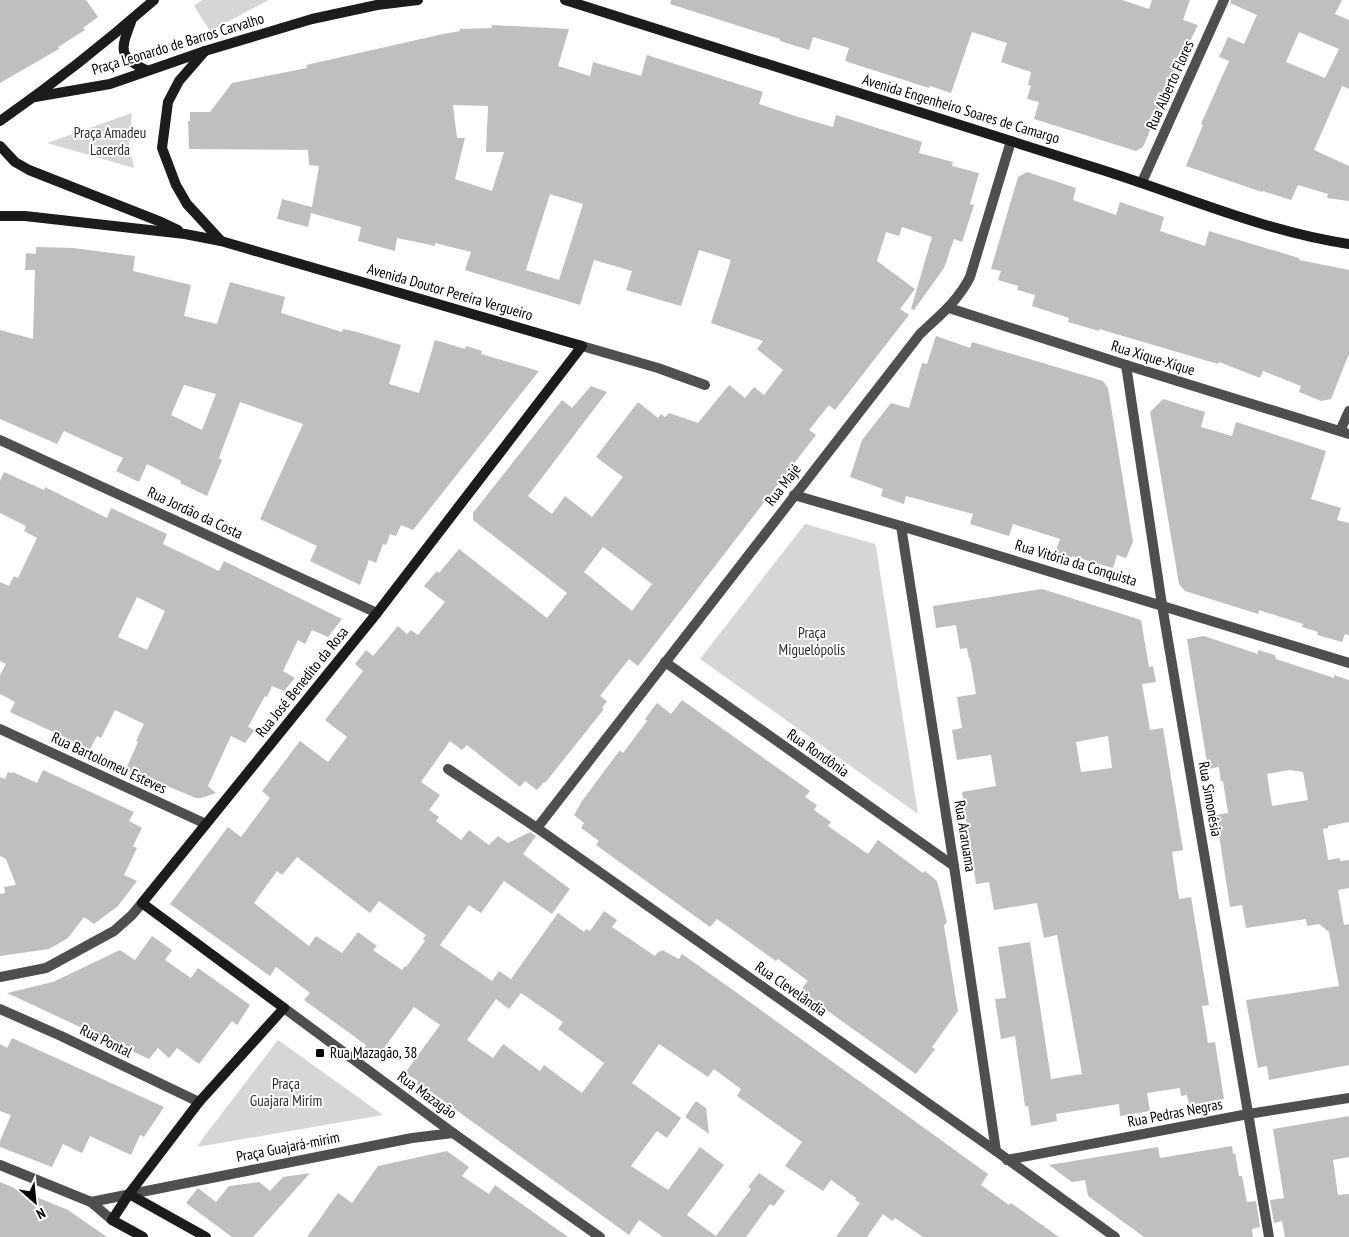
<svg xmlns="http://www.w3.org/2000/svg" width="1349" height="1237" font-family="'PT Sans Narrow',sans-serif">
	<style>
		.green { fill: #d6d6d6 }
		.building { fill: #bfbfbf; fill-rule: evenodd }
		.lines { fill: none; stroke-linecap: round; stroke-linejoin: round }
		.street { stroke: #4f4f4f; stroke-width: 10 }
		.secondary { stroke: #1c1c1c; stroke-width: 10 }
		.poi-dot { fill: #000; stroke: #fff; stroke-width: 2 }
		.labels { text-anchor: middle; stroke-width: 4; stroke-linejoin: round; paint-order: stroke }
		.street-label { font-size: 15px; fill: #000; stroke: #fff }
		.park-label { font-size: 15px; fill: #2d2d2d; stroke: #fff }
		.poi-label { font-size: 15px; fill: #000; stroke: #fff; text-anchor: start }
	</style>
	<rect width="100%" height="100%" fill="#fff"/>
	<g class="green">
		<polygon points="202,0 269,0 210,31 194,6"/>
		<polygon points="132,113 129,144 134,168 47,143"/>
		<polygon points="805,524 875,544 876,547 918,814 700,659"/>
		<polygon points="278,1040 383,1115 197,1147 203,1138"/>
	</g>
	<g class="building">
		<polygon points="0,0 86,0 98,17 83,28 85,30 58,47 59,49 0,83"/>
		<polygon points="671,0 1122,0 1149,9 1152,0 1190,0 1183,20 1198,25 1185,52 1183,52 1143,147 1136,151 1034,119 1039,102 1027,99 1031,86 1028,85 1031,72 1001,62 1007,43 972,32 951,93 930,86 929,88 845,61 849,48 813,37 809,50 780,41 780,39 670,4"/>
		<path d="M1231,0H1342L1335,14L1349,20V89L1342,86L1314,150L1349,166V201L1327,198L1328,194L1298,185L1291,200L1263,191L1262,192L1186,166L1203,125L1201,124L1229,61L1219,57L1228,37L1244,44L1257,15L1230,3ZM1299,32L1339,49L1325,78L1286,62Z"/>
		<path d="M492,25L569,29L558,66L590,76L593,62L641,76L647,55L763,92L759,104L798,117L833,127L836,115L922,142L919,153L953,162L952,166L979,173L970,204L974,205L962,242L954,239L944,268L914,310L911,309L932,237L902,227L899,236L886,232L877,261L915,289L900,309L909,315L835,410L829,405L809,430L816,435L638,666L629,659L600,696L607,701L602,708L604,709L545,783L544,782L537,790L525,781L520,787L467,745L462,750L450,741L421,782L440,795L429,810L439,817L436,821L461,840L469,830L489,845L498,836L508,843L530,832L536,836L523,854L570,889L552,914L504,881L481,913L469,905L440,945L492,981L499,971L511,979L558,913L584,932L586,929L590,931L604,911L617,920L612,927L655,956L659,951L660,952L662,950L679,959L682,954L733,990L988,1174L981,1185L1009,1205L1011,1203L1059,1237H923L895,1218L892,1221L883,1214L867,1237H836L860,1203L855,1200L856,1198L831,1180L823,1191L785,1166L802,1142L737,1096L741,1089L714,1069L708,1077L659,1044L632,1083L681,1118L667,1138L657,1131L631,1166L668,1190L700,1147L724,1165L687,1215L716,1236L751,1189L748,1187L759,1173L785,1191L774,1206L770,1204L746,1237H663L639,1220L629,1235L430,1091L429,1093L416,1084L418,1081L405,1073L440,1025L414,1007L376,1059L364,1049L366,1045L304,1000L310,993L276,967L270,976L170,904L228,827L241,837L270,798L262,791L300,741L328,762L347,737L325,720L363,671L355,664L366,650L373,656L398,626L407,634L411,630L418,635L445,602L424,586L437,571L439,573L459,549L547,618L567,593L473,520V513L562,400L572,408L591,386L607,392L528,496L552,514L565,496L592,517L623,477L596,457L638,402L658,418L661,414L665,417L669,413L698,423L729,385L745,398L754,387L764,395L783,370L757,349L763,341L711,323L731,260L699,250L681,306L626,290L632,271L594,260L580,305L465,270L471,252L435,243V246L397,238L395,251L358,241L361,227L311,213L308,227L277,219L282,199L312,207L319,166L309,165L308,150L189,149L188,121H190V112H210L232,83L307,68L306,65L443,34L460,31L459,29L492,28ZM453,105L488,106L486,152H504L492,191L455,179L465,138H457ZM550,194L583,204L559,280L526,270ZM603,547L652,584L632,611L584,572ZM297,857L370,913L379,901L426,935L423,939L425,941L406,967L405,966L402,970L373,950L377,946L358,932L342,953L316,936L309,946L254,903L277,871L282,875ZM521,993L563,1022L558,1029L604,1063L582,1093L544,1065L540,1071L503,1044L493,1058L467,1040L496,999L509,1009Z"/>
		<polygon points="1027,172 1076,188 1073,200 1116,215 1120,202 1164,217 1160,231 1205,246 1209,231 1299,258 1299,260 1349,270 1349,354 1331,399 1321,401 1299,392 1301,386 1263,371 1260,378 1219,362 1218,364 1099,329 1099,331 1068,322 1069,318 1032,306 1035,295 1017,290 1018,286 998,280 1001,271 991,269 1018,177"/>
		<path d="M36,247L73,248L135,256L133,271L191,285L184,316L217,324L230,282L285,297L281,313L342,332L343,329L357,332L401,345L389,384L419,393L435,340L465,349L466,346L482,351L481,354L539,371L413,530L401,525L396,536L390,534L386,545L383,544L376,563L369,560L360,585L310,561L317,546L260,519L303,424L240,402L219,458L222,460L207,496L180,483L181,481L147,464L139,482L116,471L123,458L64,431L57,444L0,419V330L33,339L35,270H25L26,253L36,254ZM184,385L216,394L202,430L171,415Z"/>
		<polygon points="936,336 970,348 972,342 1103,381 1108,388 1133,542 1126,558 1117,555 1113,568 1072,556 1071,558 1055,553 1060,539 1013,524 1009,536 970,524 973,514 906,496 904,504 881,496 883,489 850,477 862,440 891,403 909,408 922,363 927,364"/>
		<polygon points="1163,399 1205,412 1201,427 1232,436 1236,422 1326,451 1311,499 1341,508 1337,520 1349,523 1349,635 1345,634 1342,642 1317,635 1318,632 1302,627 1303,624 1259,610 1258,614 1185,591 1179,584 1150,412"/>
		<path d="M4,472L44,490L45,487L107,518L111,508L167,534L163,544L219,571L224,561L342,619L328,637L312,630L305,644L298,640L283,671L295,678L284,691L272,686L267,697L265,696L248,727L255,730L245,743L231,736L208,786L216,793L201,798H196L126,769L138,742L136,741L144,724L115,710L101,738L97,736L90,749L10,712L15,702L0,694V675L6,664L0,661V582L9,586L14,576L18,578L37,538L24,531L26,526L0,513V481ZM137,597L165,611L147,650L118,637Z"/>
		<path d="M1042,589L1141,620L1149,667L1153,666L1156,682L1142,684L1150,730L1163,728L1183,850L1172,852L1179,899L1191,897L1209,1005L1202,1006L1208,1043L1215,1042L1224,1099L1189,1105L1187,1095L1181,1096L1180,1088L1147,1093L1150,1111L1120,1116L1119,1104L1056,1114L1057,1121L1031,1126L1028,1106H1025L1015,1036L1001,1039L995,999L1006,998L998,947L1030,942L1051,1079L1082,1074L1057,935L1044,938L1037,903L994,910L989,882L976,884L962,792L996,786L991,755L957,760L952,730L962,728L957,697L976,694L970,658L969,659L967,648L960,649L956,625L936,628L933,606ZM1108,736L1112,768L1081,772L1076,742Z"/>
		<path d="M1204,636L1258,654V650L1275,655L1276,659L1334,678V675L1349,680V822L1328,826V828L1323,829L1328,860L1340,858V861L1349,860V888L1338,890L1344,925L1349,924V1065L1269,1080L1267,1066L1258,1068L1246,1000L1339,986L1329,932L1319,924L1307,926L1306,919L1246,928L1242,905L1230,907L1216,815L1228,813L1223,781L1221,782L1219,767L1208,769L1187,639ZM1289,770L1303,772L1308,800L1272,806L1267,774Z"/>
		<polygon points="682,700 810,791 805,797 817,805 814,810 831,822 828,826 868,854 878,840 923,873 925,871 937,881 947,922 944,926 958,1011 932,1047 935,1049 916,1074 825,1009 824,1011 798,993 808,981 778,959 776,961 717,919 710,927 596,845 599,841 581,828 584,823 574,815 582,801 620,750 623,753 647,721 645,719 657,703 671,714"/>
		<polygon points="43,770 134,812 129,821 142,828 133,846 137,848 124,875 137,881 118,906 94,924 84,917 68,938 49,949 0,956 0,894 5,893 4,887 16,885 6,859 0,856 0,777 5,779 8,772 12,773 13,772 37,783"/>
		<polygon points="152,936 172,950 165,960 191,978 198,968 250,1005 237,1025 232,1021 199,1064 177,1048 169,1058 158,1048 149,1059 7,993 53,982 120,950 135,960"/>
		<polygon points="12,1038 164,1107 144,1137 140,1135 131,1155 90,1136 82,1153 63,1144 52,1167 0,1147 0,1141 11,1115 0,1111 0,1044 7,1048"/>
		<polygon points="696,1101 706,1108 709,1134 685,1117"/>
		<polygon points="1349,1116 1349,1157 1333,1160 1338,1195 1349,1194 1349,1237 1285,1237 1282,1221 1274,1223 1270,1200 1284,1198 1273,1129"/>
		<polygon points="1232,1146 1233,1154 1235,1153 1239,1176 1242,1176 1247,1202 1256,1201 1260,1227 1252,1229 1253,1237 1144,1237 1088,1196 1085,1180 1072,1182 1049,1165 1158,1147 1160,1158"/>
		<polygon points="447,1151 469,1167 462,1176 489,1194 495,1185 568,1237 307,1237 338,1193 352,1203 378,1166"/>
		<polygon points="310,1173 253,1237 232,1237 186,1203 198,1188 216,1202 229,1186 259,1182 270,1191 283,1177"/>
		<polygon points="0,1182 68,1210 107,1237 0,1237"/>
	</g>
	<g class="lines">
		<g class="street">
			<polyline points="1142,182 1224,0"/>
			<polyline points="949,308 1126,365 1349,434"/>
			<polyline points="582,346 658,368 705,385"/>
			<polyline points="1126,365 1162,605 1269,1237"/>
			<polyline points="1340,431 1349,411"/>
			<polyline points="0,440 377,613"/>
			<polyline points="794,495 901,526 1349,663"/>
			<polyline points="901,526 954,866 996,1151"/>
			<polyline points="665,662 954,866"/>
			<polyline points="0,729 206,824"/>
			<polyline points="448,769 537,828 996,1151 1115,1237"/>
			<path d="M537,828L920,334C939,316 958,301 970,277L1011,141"/>
			<polyline points="0,977 46,968 114,931 132,915 142,903"/>
			<polyline points="284,1008 453,1133 600,1237"/>
			<polyline points="0,1009 61,1036 199,1102"/>
			<polyline points="1007,1160 1248,1114 1349,1098"/>
			<polyline points="0,1165 91,1202 112,1220"/>
			<polyline points="91,1202 412,1138 453,1133"/>
		</g>
		<g class="secondary">
			<path d="M565,0C742,56 919,112 1096,168C1180,194 1262,231 1349,244"/>
			<path d="M131,22C121,49 117,56 146,70"/>
			<polyline points="205,51 179,81 168,102 162,148 176,185 187,204 221,241"/>
			<polyline points="35,97 110,84 205,51 312,19 377,5 418,0"/>
			<path d="M0,121C53,84 105,43 154,0"/>
			<polyline points="0,146 15,162 29,170 161,222 178,230"/>
			<polyline points="0,216 25,216 185,234 221,241 582,346 377,613 142,903 284,1008 199,1102 129,1194 112,1220 143,1237"/>
			<polyline points="129,1194 206,1237"/>
		</g>
	</g>
	<rect class="poi-dot" x="315" y="1048" width="10" height="10" rx="2.5"/>
	<g class="labels">
		<g class="street-label">
			<text transform="translate(178 44) rotate(-17)" y="5">Praça Leonardo de Barros Carvalho</text>
			<text transform="translate(1170 85) rotate(-66)" y="5">Rua Alberto Flores</text>
			<text transform="translate(961 109) rotate(17)" y="5">Avenida Engenheiro Soares de Camargo</text>
			<text transform="translate(450 292) rotate(16)" y="5">Avenida Doutor Pereira Vergueiro</text>
			<text transform="translate(1153 358) rotate(17)" y="5">Rua Xique-Xique</text>
			<text transform="translate(783 485) rotate(-52)" y="5">Rua Majé</text>
			<text transform="translate(195 513) rotate(25)" y="5">Rua Jordão da Costa</text>
			<text transform="translate(1076 563) rotate(17)" y="5">Rua Vitória da Conquista</text>
			<text transform="translate(302 682) rotate(-51)" y="5">Rua José Benedito da Rosa</text>
			<text transform="translate(818 753) rotate(35)" y="5">Rua Rondônia</text>
			<text transform="translate(109 763) rotate(25)" y="5">Rua Bartolomeu Esteves</text>
			<text transform="translate(1210 799) rotate(80)" y="5">Rua Simonésia</text>
			<text transform="translate(965 836) rotate(81)" y="5">Rua Araruama</text>
			<text transform="translate(791 989) rotate(35)" y="5">Rua Clevelândia</text>
			<text transform="translate(106 1041) rotate(26)" y="5">Rua Pontal</text>
			<text transform="translate(427 1095) rotate(36)" y="5">Rua Mazagão</text>
			<text transform="translate(1175 1113) rotate(-11)" y="5">Rua Pedras Negras</text>
			<text transform="translate(288 1147) rotate(-11)" y="5">Praça Guajará-mirim</text>
		</g>
		<g class="park-label">
			<text x="110" y="138">Praça Amadeu<tspan x="110" dy="17">Lacerda</tspan></text>
			<text x="812" y="638">Praça<tspan x="812" dy="17">Miguelópolis</tspan></text>
			<text x="286" y="1089">Praça<tspan x="286" dy="17">Guajara Mirim</tspan></text>
		</g>
		<g class="poi-label">
			<text x="330" y="1058">Rua Mazagão, 38</text>
		</g>
	</g>
	<g transform="translate(35 1202) rotate(153)" stroke="#ffffff" stroke-width="4" paint-order="stroke">
	<path d="M0-4L9 19L0 12L-9 19Z" fill="#000000"/>
	<text y="-8" font-size="14" font-weight="bold" text-anchor="middle" fill="#000000">N</text>
	</g>
</svg>
